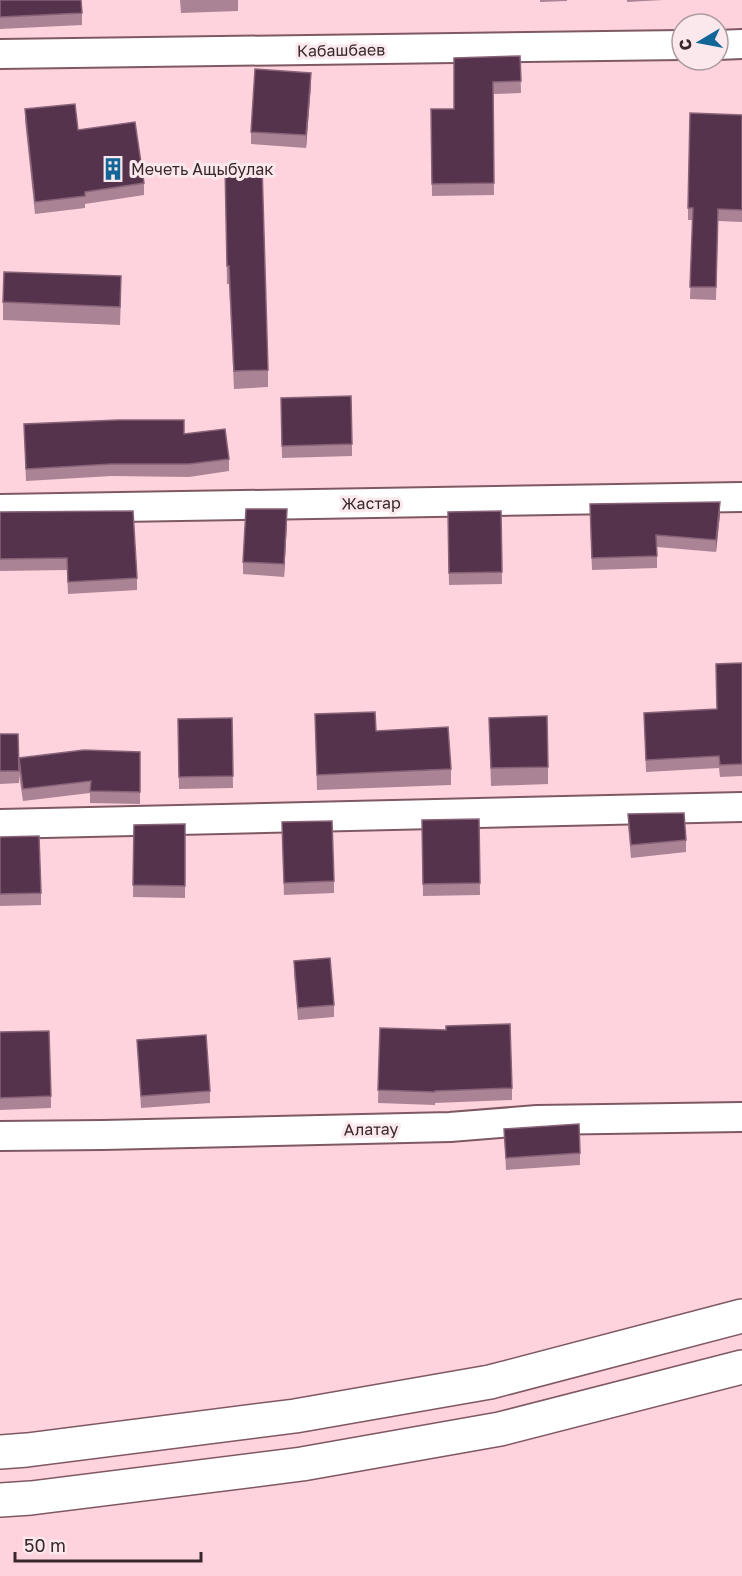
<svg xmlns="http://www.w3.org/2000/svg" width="742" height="1576" font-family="'Golos Text',sans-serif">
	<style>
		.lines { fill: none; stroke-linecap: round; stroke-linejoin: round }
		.street-casing { stroke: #7e5963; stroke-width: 32 }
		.highway-casing { stroke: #7e5963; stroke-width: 36 }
		.street { stroke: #fff; stroke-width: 28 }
		.highway { stroke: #fff; stroke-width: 33 }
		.wall { fill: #aa8395 }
		.shaded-wall { fill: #886378 }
		.building { fill: #56334c; stroke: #886378; stroke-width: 1.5 }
		.labels { text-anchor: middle; stroke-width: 6; stroke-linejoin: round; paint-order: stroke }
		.street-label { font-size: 16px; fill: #38282c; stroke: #fae8ec }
		.poi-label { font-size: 16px; fill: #38282c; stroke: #fae8ec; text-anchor: start }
	</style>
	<rect width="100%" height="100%" fill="#fed3de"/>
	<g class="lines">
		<g class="street-casing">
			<g id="street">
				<polyline points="718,45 742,44"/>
				<polyline points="0,54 682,45"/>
				<polyline points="0,509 742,497"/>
				<polyline points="0,824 742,807"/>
				<polyline points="0,1136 103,1135 450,1127 537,1120 742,1117"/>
			</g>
		</g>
		<g class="highway-casing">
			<g id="highway">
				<polyline points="0,1452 27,1450 295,1416 490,1382 742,1316"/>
				<polyline points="0,1500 31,1498 302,1464 500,1429 742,1367"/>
			</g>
		</g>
		<use href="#street" class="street"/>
		<use href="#highway" class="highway"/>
	</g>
	<g class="wall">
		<polygon points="0,0 82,13 82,25 0,29"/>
		<polygon points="180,0 238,0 238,11 181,13"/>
		<polygon points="540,0 567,0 567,1 540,2"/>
		<polygon points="627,0 663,0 627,2"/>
		<polygon points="520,56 521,93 493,94 494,195 432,196 431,109 454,109"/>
		<polygon points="311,85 306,148 251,144 251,132"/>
		<polygon points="25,109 78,130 144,183 144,195 85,204 85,208 35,214 25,121"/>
		<polygon points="742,115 742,222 718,221 716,300 690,299 693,220 688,220 688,208"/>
		<polygon points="225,166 268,370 268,387 234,389 229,284 227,284"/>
		<polygon points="121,294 120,325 3,320 3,302"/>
		<polygon points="281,398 352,444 352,456 282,458"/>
		<polygon points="24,424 184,434 229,459 229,471 189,477 112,476 26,481"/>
		<polygon points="501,511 502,584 449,585 448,512"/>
		<polygon points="0,512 137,578 137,590 68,594 67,570 0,571"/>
		<polygon points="720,514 716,552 657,547 657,568 592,570 590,516"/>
		<polygon points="287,521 284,577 243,574 243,562"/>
		<polygon points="742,663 742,776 720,777 719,768 646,772 644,713 717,709 716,664"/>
		<polygon points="315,714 376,731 451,769 451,785 317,790"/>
		<polygon points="232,718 233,788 179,789 178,719"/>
		<polygon points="489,718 548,767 548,784 491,786"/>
		<polygon points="0,734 19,761 140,752 140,804 90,803 90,793 23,801 19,775 19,783 0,784"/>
		<polygon points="628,814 686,840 686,852 631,858 628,826"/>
		<polygon points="479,819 480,895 423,896 422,820"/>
		<polygon points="185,824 185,898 133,897 134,825"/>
		<polygon points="282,834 334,881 334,893 284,895"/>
		<polygon points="0,837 41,893 41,905 0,906"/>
		<polygon points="294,961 334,1005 334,1017 298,1020 294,974"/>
		<polygon points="380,1028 512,1088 512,1100 435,1103 435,1105 378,1103"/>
		<polygon points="0,1032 51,1096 51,1108 0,1110"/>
		<polygon points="137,1040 210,1091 210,1103 141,1108"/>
		<polygon points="504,1129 580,1153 580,1165 506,1170"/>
	</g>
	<g class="shaded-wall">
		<polygon points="311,73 311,85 306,148 306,135"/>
		<polygon points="720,502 720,514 716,552 716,540"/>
		<polygon points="287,509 287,521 284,577 284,564"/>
	</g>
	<g class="building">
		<polygon points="0,0 81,0 82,13 0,17"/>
		<polygon points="520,56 521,81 493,82 494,183 432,184 431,109 454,109 454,58"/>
		<polygon points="255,69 311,73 306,135 251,132"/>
		<polygon points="75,104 78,130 135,122 144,183 85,192 85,196 35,202 25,109"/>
		<polygon points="690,113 742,115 742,210 718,209 716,287 690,287 693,208 688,208"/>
		<polygon points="262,165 268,370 234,371 229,266 227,266 225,166"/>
		<polygon points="4,272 121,276 120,307 3,302"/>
		<polygon points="351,396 352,444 282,446 281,398"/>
		<polygon points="118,420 184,420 184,434 225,429 229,459 189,464 112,464 26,469 24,424"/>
		<polygon points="720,502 716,540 656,535 657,556 592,558 590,504"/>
		<polygon points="246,509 287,509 284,564 243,562"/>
		<polygon points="133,511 137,578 68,582 67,558 0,559 0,512"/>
		<polygon points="501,511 502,572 449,573 448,512"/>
		<polygon points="742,663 742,764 720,765 719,756 646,760 644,713 717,709 716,664"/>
		<polygon points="375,712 376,731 448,727 451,769 317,775 315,714"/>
		<polygon points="547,716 548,767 491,768 489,718"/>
		<polygon points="232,718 233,776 179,777 178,719"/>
		<polygon points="0,734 18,734 19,771 0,771"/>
		<polygon points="84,750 140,752 140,792 90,791 91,781 23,789 19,758"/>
		<polygon points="684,813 686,840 631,845 628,814"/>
		<polygon points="479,819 480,883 423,884 422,820"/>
		<polygon points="332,821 334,881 284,883 282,822"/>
		<polygon points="185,824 185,886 133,885 134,825"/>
		<polygon points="39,836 41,893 0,894 0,837"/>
		<polygon points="330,958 334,1005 298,1008 294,961"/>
		<polygon points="510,1024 512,1088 435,1091 435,1092 378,1090 380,1028 446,1030 446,1026"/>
		<polygon points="49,1031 51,1096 0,1098 0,1032"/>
		<polygon points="206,1035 210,1091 141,1096 137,1040"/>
		<polygon points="579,1124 580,1153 506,1158 504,1129"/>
	</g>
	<defs>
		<g id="building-bare" transform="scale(1.8)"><path d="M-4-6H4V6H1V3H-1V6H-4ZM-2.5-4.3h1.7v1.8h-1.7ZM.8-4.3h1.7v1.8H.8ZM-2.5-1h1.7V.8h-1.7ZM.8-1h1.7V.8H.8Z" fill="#116697" stroke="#fae8ec" stroke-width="2.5" paint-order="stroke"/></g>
	</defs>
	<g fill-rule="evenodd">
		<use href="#building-bare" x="113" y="169"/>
	</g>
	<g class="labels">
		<g class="street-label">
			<text transform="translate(341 50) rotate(-1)" y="6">Кабашбаев</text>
			<text transform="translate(371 503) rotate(-1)" y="6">Жастар</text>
			<text transform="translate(371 1129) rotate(-1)" y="6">Алатау</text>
		</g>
		<g class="poi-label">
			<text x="131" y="175">Мечеть Ащыбулак</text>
		</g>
	</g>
	<g transform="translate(700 42) rotate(260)"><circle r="28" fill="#fae8ec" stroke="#ac9b9f" stroke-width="1.5"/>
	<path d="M0-4.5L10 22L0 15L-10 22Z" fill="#116697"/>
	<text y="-9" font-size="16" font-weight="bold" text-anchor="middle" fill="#38282c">С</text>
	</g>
	<path d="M15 1552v9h186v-9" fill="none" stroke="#38282c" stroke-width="3"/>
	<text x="24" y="1552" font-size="18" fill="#38282c" stroke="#fae8ec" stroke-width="4.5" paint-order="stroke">50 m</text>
</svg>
